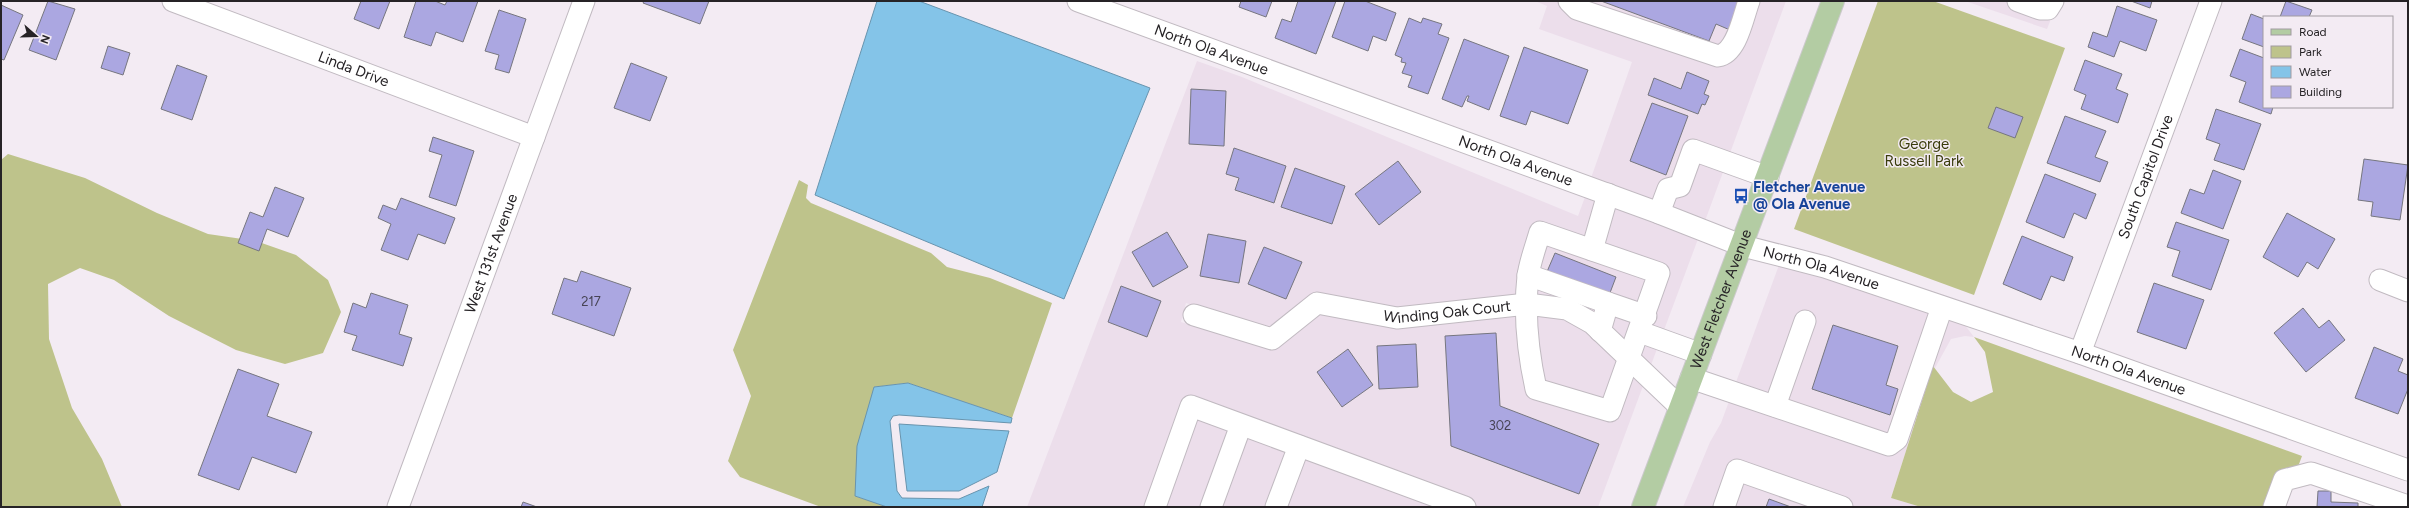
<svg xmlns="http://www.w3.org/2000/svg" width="2409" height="508" font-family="Figtree,sans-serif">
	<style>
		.built { fill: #ecdeeb }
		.green { fill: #bec38b }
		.water { fill: #84c4e8; stroke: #6894ae }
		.building { fill: #aba7e1; stroke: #76767f }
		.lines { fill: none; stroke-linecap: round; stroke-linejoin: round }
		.minor-casing { stroke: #c1bac1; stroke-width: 23 }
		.major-casing { stroke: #cbcacb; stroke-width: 24 }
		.minor { stroke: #fff; stroke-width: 21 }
		.major { stroke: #b3cca3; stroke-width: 22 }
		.labels { text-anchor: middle; stroke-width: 3; stroke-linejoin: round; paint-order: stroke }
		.number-label { font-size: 13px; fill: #474455 }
		.street-label { font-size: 15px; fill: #262326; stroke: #f3ebf3 }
		.park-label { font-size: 15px; fill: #3a3c0c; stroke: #f3ebf3 }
		.transit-label { font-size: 15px; font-weight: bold; fill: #164399; stroke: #f3ebf3; text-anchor: start }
	</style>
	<rect width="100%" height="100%" fill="#f3ebf3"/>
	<g class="built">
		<polygon points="1535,1 1786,1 1705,221 1591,178 1632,62 1539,29 1547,6"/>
		<polygon points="1965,1 2058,1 2047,29"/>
		<polygon points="1197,61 1242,77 1578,216 1585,197 1698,239 1651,365 1568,299 1533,293 1396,308 1319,293 1309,295 1269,328 1186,303 1181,322 1270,349 1280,347 1321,314 1532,313 1564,318 1585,331 1643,386 1598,507 1027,507"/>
		<polygon points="1779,265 1822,276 1964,324 1974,337 1965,336 1951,339 1935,368 1933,366 1891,498 1921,507 1683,507 1710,442 1721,423"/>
	</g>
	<g class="green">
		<polygon points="1878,1 1933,1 2065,48 1974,295 1794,229"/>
		<polygon points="8,154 85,178 157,213 208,234 256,241 296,255 328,280 341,312 323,353 285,364 236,350 169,316 114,280 80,268 48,284 49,339 72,408 102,459 122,507 1,507 1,160"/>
		<polygon points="799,180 808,185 806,198 811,203 931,253 947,267 990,278 1052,303 1012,418 908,383 874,387 855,496 887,507 821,507 740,477 728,461 751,396 733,350"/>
		<polygon points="1974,337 2302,456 2283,507 1921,507 1891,498 1933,366 1953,392 1971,402 1993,392 1985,352"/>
	</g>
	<g class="water">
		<polygon points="877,1 919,1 1150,88 1064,299 815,195"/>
		<polygon points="908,383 1012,418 1011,423 899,415 893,416 890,421 897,491 902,498 959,499 989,486 982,507 887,507 855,496 857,446 874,387"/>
		<polygon points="899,424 1009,431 997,472 959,491 907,491"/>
	</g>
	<g class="building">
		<polygon points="48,1 75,9 56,60 29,50"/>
		<polygon points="361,1 390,1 379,29 354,19"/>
		<polygon points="416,1 435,1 445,5 447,1 478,1 463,42 436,32 431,46 404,37"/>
		<polygon points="644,1 709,1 700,24 643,3"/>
		<polygon points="1241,1 1272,1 1266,17 1239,7"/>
		<polygon points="1298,1 1336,1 1316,54 1275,38 1282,19 1291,22"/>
		<polygon points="1345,1 1365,1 1396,13 1386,41 1373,36 1368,51 1332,37"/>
		<polygon points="1601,1 1742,1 1730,30 1716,24 1709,41"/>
		<polygon points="2131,1 2152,1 2150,8"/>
		<polygon points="2286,1 2312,10 2309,17 2280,17"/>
		<polygon points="1,5 23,15 4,60 1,59"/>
		<polygon points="2117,6 2157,20 2146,51 2120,41 2114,57 2088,47 2093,32 2107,37"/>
		<polygon points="499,10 526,19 509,73 495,69 499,55 485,51"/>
		<polygon points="2251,14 2264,19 2264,47 2242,39"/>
		<polygon points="1409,18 1421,23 1423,18 1442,24 1438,34 1449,38 1428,94 1408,87 1412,76 1402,73 1406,63 1401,62 1402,58 1395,55"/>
		<polygon points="1464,39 1509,56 1489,110 1467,101 1469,96 1467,96 1462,107 1442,99"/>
		<polygon points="108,46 130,53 123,75 101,68"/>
		<polygon points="1524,47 1588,70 1568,124 1531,111 1526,125 1500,116"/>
		<polygon points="2240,49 2264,58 2264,107 2273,107 2271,114 2239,102 2246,82 2230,76"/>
		<polygon points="2085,60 2122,74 2116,89 2128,94 2118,123 2081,109 2086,95 2074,90"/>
		<polygon points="631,63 667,77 650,121 614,108"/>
		<polygon points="177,65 207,76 192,120 161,109"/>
		<polygon points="1687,72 1709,81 1704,94 1709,96 1705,105 1702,104 1698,114 1648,95 1654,78 1681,89"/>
		<polygon points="1191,89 1226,91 1224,146 1189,144"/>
		<polygon points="1652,103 1688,116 1666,175 1630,161"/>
		<polygon points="1996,107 2023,117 2015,138 1988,128"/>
		<polygon points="2216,109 2261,124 2244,170 2214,160 2220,144 2206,139"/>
		<polygon points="2065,116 2106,131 2095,157 2108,162 2100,182 2047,163"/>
		<polygon points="433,137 474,151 456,206 429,197 442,155 429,151"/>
		<polygon points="1234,148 1286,166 1274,203 1235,190 1239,178 1226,174"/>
		<polygon points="2364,159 2408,165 2400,220 2371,216 2373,202 2358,200"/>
		<polygon points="1398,161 1421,192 1379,225 1355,194"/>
		<polygon points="1295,168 1345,186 1332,224 1281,207"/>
		<polygon points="2213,170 2241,181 2223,229 2181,213 2190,189 2204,194"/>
		<polygon points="2045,174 2096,194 2086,219 2074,213 2064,238 2026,222"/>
		<polygon points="275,187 304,198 288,237 267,229 259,251 238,243 250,212 263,217"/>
		<polygon points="401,198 455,218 445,244 418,234 408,260 381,250 391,224 378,218 383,205 396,210"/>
		<polygon points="2287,213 2335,239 2318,269 2307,262 2298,277 2263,257"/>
		<polygon points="2176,222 2229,240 2211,290 2172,276 2180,251 2167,247"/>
		<polygon points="1167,232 1188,267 1153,287 1132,252"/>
		<polygon points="1208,234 1246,241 1239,283 1200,276"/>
		<polygon points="2022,236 2073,257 2064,281 2051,276 2041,300 2003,284"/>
		<polygon points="1264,247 1302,262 1286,299 1248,284"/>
		<polygon points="1555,253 1616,277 1608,298 1546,274"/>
		<polygon points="581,271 631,288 614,336 552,314 564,278 577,282"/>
		<polygon points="2154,283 2204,300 2186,349 2137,332"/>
		<polygon points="1121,286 1161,301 1147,337 1108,322"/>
		<polygon points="371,293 408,305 399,334 412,338 403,366 352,350 357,336 344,332 353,303 366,308"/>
		<polygon points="2303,308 2319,328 2329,320 2345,340 2306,372 2274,333"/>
		<polygon points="1833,325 1898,346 1886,385 1898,389 1890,415 1812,389"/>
		<polygon points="1496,333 1500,406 1599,444 1579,494 1451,446 1445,336"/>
		<polygon points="1416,344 1418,387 1379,389 1377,346"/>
		<polygon points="2374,347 2403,359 2398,371 2408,375 2408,389 2398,414 2355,398"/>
		<polygon points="1348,349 1373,385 1342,407 1317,372"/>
		<polygon points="238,369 279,384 267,416 312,432 296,473 252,457 239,490 198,475"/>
		<polygon points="2318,491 2331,491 2331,502 2358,503 2358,507 2317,507"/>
		<polygon points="1769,499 1791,507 1766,507"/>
		<polygon points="523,502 537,507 521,507"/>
	</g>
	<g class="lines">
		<g class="minor-casing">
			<g id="minor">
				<path id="s1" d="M173,1L534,137"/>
				<path id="s2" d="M1078,1L1659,213L1743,246L1825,267L2080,353L2408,470"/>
				<path d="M1569,1L1577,9L1718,56C1737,53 1743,17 1749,1"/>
				<polyline points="2018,1 2040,9 2048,9 2053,1"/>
				<polyline points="1659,213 1668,189 1680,186 1693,150 1768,177"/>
				<path d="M1540,232L1659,273L1610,411L1536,389C1528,353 1524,312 1528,276C1530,261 1536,246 1540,232Z"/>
				<polyline points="1592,250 1608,194"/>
				<polyline points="1528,275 1608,303 1600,331"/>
				<polyline points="2380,280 2408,291"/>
				<polyline points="1608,303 1646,316"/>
				<path id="s3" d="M1194,315L1272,339L1317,303L1397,318L1527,304L1567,309L1592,323L1680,407"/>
				<polyline points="1640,332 1701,354"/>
				<path id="s4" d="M2080,353L2211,1"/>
				<polyline points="1691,378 1889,445 1897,439 1942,307"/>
				<polyline points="1775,406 1805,321"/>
				<path id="s5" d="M398,507L584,1"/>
				<polyline points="1155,507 1191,406 1465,507"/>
				<polyline points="1211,507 1241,425"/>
				<polyline points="1276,507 1299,446"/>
				<polyline points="1724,507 1737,470 1842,507"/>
				<polyline points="2274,507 2284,480 2311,473 2408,506"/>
			</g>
		</g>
		<g class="major-casing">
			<g id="major">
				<path id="s6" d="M1643,507L1833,1"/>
			</g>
		</g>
		<use href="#minor" class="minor"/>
		<use href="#major" class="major"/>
	</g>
	<defs>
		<g id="bus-bare" transform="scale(1.2)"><path d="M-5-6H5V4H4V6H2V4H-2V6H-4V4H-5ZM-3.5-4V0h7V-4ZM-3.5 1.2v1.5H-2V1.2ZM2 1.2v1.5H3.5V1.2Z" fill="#1a4fb4" stroke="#f3ebf3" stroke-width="2.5" paint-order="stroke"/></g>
	</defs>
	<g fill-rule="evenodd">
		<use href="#bus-bare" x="1741" y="196"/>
	</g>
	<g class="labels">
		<g class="number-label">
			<text x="591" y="306">217</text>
			<text x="1500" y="430">302</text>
		</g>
		<g class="street-label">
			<text dy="5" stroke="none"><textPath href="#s2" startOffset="142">North Ola Avenue</textPath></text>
			<text dy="5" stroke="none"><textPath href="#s1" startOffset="193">Linda Drive</textPath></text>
			<text dy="5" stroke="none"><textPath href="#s2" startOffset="466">North Ola Avenue</textPath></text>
			<text dy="5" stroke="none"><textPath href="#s4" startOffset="188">South Capitol Drive</textPath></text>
			<text dy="5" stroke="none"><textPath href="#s5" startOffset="270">West 131st Avenue</textPath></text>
			<text dy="5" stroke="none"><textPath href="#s2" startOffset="790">North Ola Avenue</textPath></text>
			<text dy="5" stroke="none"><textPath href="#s6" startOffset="222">West Fletcher Avenue</textPath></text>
			<text dy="5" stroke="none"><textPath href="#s3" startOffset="271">Winding Oak Court</textPath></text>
			<text dy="5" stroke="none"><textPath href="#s2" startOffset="1114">North Ola Avenue</textPath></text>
		</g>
		<g class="park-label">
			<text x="1924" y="149">George<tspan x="1924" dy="17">Russell Park</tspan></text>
		</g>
		<g class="transit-label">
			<text x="1753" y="192">Fletcher Avenue<tspan x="1753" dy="17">@ Ola Avenue</tspan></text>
		</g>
	</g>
	<rect width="2409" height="508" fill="none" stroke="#262326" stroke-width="4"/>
	<rect x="2263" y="16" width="130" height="92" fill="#f3ebf3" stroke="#a19ba1"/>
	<rect x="2271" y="29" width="20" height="6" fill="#b3cca3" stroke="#a19ba1"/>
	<text x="2299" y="36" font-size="12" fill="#262326">Road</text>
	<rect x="2271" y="46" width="20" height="12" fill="#bec38b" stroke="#a19ba1"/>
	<text x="2299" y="56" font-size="12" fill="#262326">Park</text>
	<rect x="2271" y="66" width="20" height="12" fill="#84c4e8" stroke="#a19ba1"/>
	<text x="2299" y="76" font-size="12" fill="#262326">Water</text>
	<rect x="2271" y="86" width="20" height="12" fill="#aba7e1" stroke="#a19ba1"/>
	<text x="2299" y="96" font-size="12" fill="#262326">Building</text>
	<g transform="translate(36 36) rotate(110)" stroke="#f3ebf3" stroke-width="3" paint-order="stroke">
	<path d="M0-3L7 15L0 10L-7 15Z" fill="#262326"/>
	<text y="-6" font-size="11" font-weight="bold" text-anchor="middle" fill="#262326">N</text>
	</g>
</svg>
